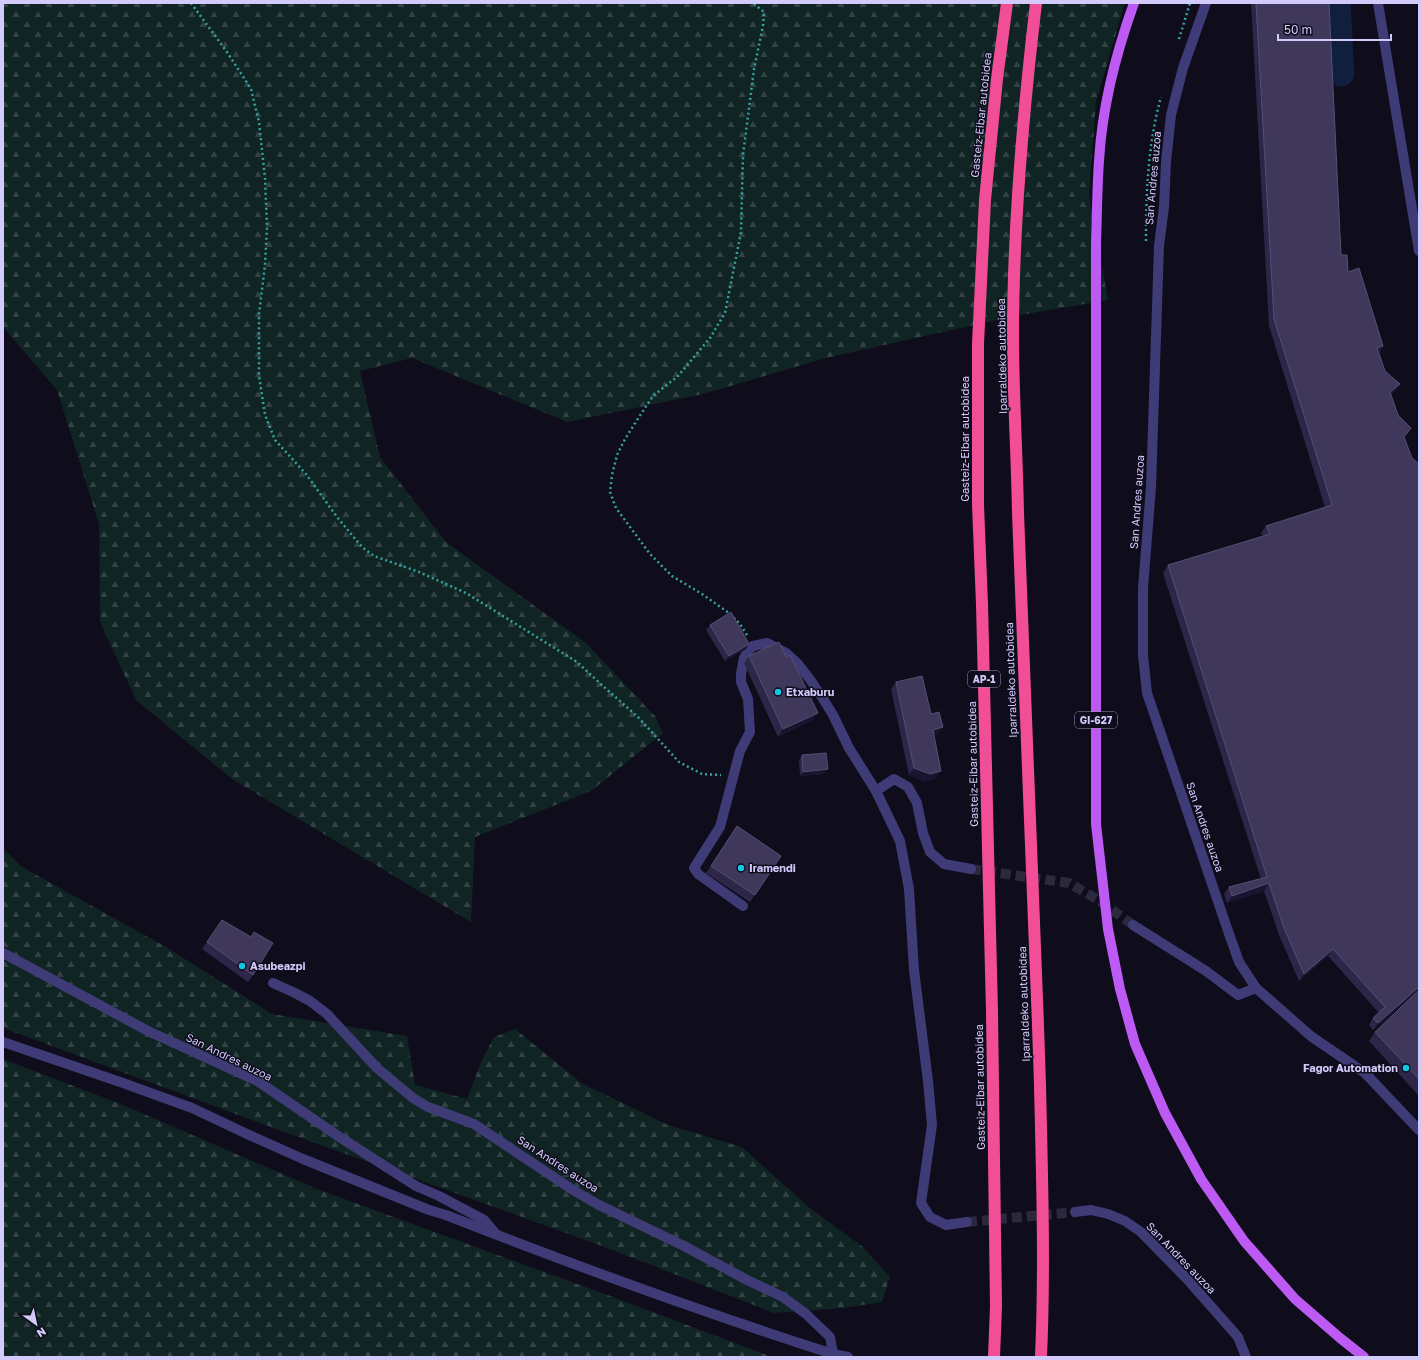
<svg xmlns="http://www.w3.org/2000/svg" width="1422" height="1360" font-family="'Golos Text',sans-serif">
	<style>
		.forest { fill: url(#forest-firs) }
		.lines { fill: none; stroke-linecap: round; stroke-linejoin: round }
		.river { stroke: #0f1f3d; stroke-width: 27 }
		.minor-tunnel { stroke: #2c283d; stroke-width: 10; stroke-dasharray: 10 5; stroke-linecap: butt }
		.path { stroke: #35a4a0; stroke-width: 2.5; stroke-dasharray: 2 3; stroke-linecap: butt }
		.minor { stroke: #3e3b77; stroke-width: 10 }
		.major { stroke: #bd5af3; stroke-width: 10 }
		.highway { stroke: #f24e98; stroke-width: 12 }
		.wall { fill: #2d2648 }
		.shaded-wall { fill: #1a142e }
		.building { fill: #3f385b; stroke: #564f74 }
		.poi-dot { fill: #11c6e0; stroke: #0f0c1b; stroke-width: 1.5 }
		.labels { text-anchor: middle; stroke-width: 3; stroke-linejoin: round; paint-order: stroke }
		.shield { fill: #0f0c1b; stroke: #9791b8; stroke-width: 1 }
		.shield-label { font-size: 10px; font-weight: bold; fill: #d1cafb }
		.street-label { font-size: 11px; fill: #d1cafb; stroke: #0f0c1b }
		.poi-label { font-size: 11px; font-weight: bold; fill: #d1cafb; stroke: #0f0c1b; text-anchor: start }
	</style>
	<defs>
		<pattern id="forest-firs" width="22" height="20" patternUnits="userSpaceOnUse"><rect width="22" height="20" fill="#102424"/><path d="M5 1l3.5 6h-7zM16 11l3.5 6h-7z" fill="#324245"/></pattern>
	</defs>
	<rect width="100%" height="100%" fill="#0f0c1b"/>
	<g class="forest">
		<polygon points="3,3 1125,3 1096,102 1089,195 1108,300 1015,316 826,358 703,394 567,422 412,358 360,371 380,457 446,542 586,643 655,716 663,733 591,791 475,837 471,922 232,779 136,700 100,622 99,524 57,390 3,327"/>
		<polygon points="3,848 22,867 166,947 272,1014 407,1036 415,1085 467,1099 481,1062 494,1037 515,1029 583,1084 668,1125 742,1147 811,1209 863,1247 890,1277 882,1302 843,1308 774,1313 610,1249 447,1190 287,1133 3,1028"/>
		<polygon points="3,1059 123,1105 317,1189 613,1297 772,1357 3,1357"/>
	</g>
	<g class="lines">
		<polyline class="river" points="1337,3 1341,73"/>
		<g class="minor-tunnel">
			<polyline points="971,869 1069,883 1100,901 1133,925"/>
			<polyline points="967,1222 1075,1212"/>
		</g>
		<g class="path">
			<polyline points="191,3 227,52 251,89 259,122 265,178 267,227 265,265 259,314 259,376 265,415 275,440 306,474 337,517 362,547 374,556 419,572 466,593 577,662 604,687 638,717 679,762 702,774 721,775"/>
			<polyline points="1179,39 1190,3"/>
			<path d="M1146,241C1146,193 1148,143 1161,97"/>
			<polyline points="747,635 740,624 729,613 702,594 672,576 650,554 616,508 610,492 612,475 617,455 625,439 639,417 653,396 678,376 710,338 725,313 741,232 743,155 754,69 763,26 764,12 753,3"/>
		</g>
		<g class="minor">
			<polyline points="1206,3 1183,68 1171,115 1166,162 1164,207 1159,246 1151,487 1143,588 1143,655 1147,693 1227,928 1239,962 1256,988 1312,1037 1365,1073 1419,1130"/>
			<polyline points="1378,3 1419,251"/>
			<polyline points="876,791 900,841 909,889 914,970 928,1081 932,1125 921,1203 930,1217 946,1225 967,1222"/>
			<polyline points="743,906 698,874 694,868 720,827 740,751 750,732 748,699 741,682 741,674 744,658 749,650 753,646 767,643 786,653 798,664 809,678 822,697 833,715 849,748 876,791 894,779 908,787 917,803 923,833 930,852 944,864 971,869"/>
			<polyline points="1133,925 1206,971 1238,995 1256,988"/>
			<polyline points="3,953 148,1031 259,1082 338,1136 416,1186 439,1196 484,1220 496,1234"/>
			<polyline points="273,983 295,993 310,1001 327,1014 377,1068 413,1098 428,1107 474,1124 573,1190 597,1204 684,1246 747,1280 783,1297 806,1314 830,1337 833,1354"/>
			<path d="M3,1042L123,1083L192,1108L247,1134L303,1159L429,1210L446,1215C573,1265 702,1312 833,1354L848,1357"/>
			<polyline points="1075,1212 1091,1210 1108,1214 1125,1221 1141,1232 1187,1279 1238,1337 1246,1357"/>
		</g>
		<path class="major" d="M1134,3C1116,53 1102,108 1099,161C1097,189 1097,217 1096,244V824L1108,929L1120,989L1135,1044L1165,1113L1201,1179L1244,1241L1295,1299L1340,1338L1364,1357"/>
		<g class="highway">
			<path d="M1036,3C1023,113 1013,225 1013,336C1013,395 1017,454 1018,513C1024,703 1034,894 1040,1085C1042,1175 1045,1266 1041,1357"/>
			<polyline points="994,1357 996,1306 992,1012 982,604 978,505 978,344 985,200 997,79 1007,3"/>
		</g>
	</g>
	<g class="wall">
		<polygon points="1251,3 1329,3 1341,255 1348,272 1383,346 1379,353 1385,371 1400,384 1395,391 1391,394 1404,438 1419,990 1373,1030 1369,1025 1373,1018 1379,1013 1328,956 1299,981 1279,935 1264,891 1227,903 1224,894 1229,887 1261,879 1163,573 1168,565 1263,537 1261,533 1266,526 1325,507 1269,326"/>
		<polygon points="710,625 746,649 725,661 706,630"/>
		<polygon points="749,656 813,720 778,737 744,663"/>
		<polygon points="896,682 931,714 938,734 934,735 936,778 925,782 909,775 891,689"/>
		<polygon points="802,755 824,774 800,776 799,760"/>
		<polygon points="737,826 781,856 750,902 706,873"/>
		<polygon points="222,920 251,937 253,975 248,982 202,949"/>
		<polygon points="1419,990 1419,1096 1369,1041 1375,1032"/>
	</g>
	<g class="shaded-wall">
		<polygon points="1383,346 1378,353 1377,348"/>
		<polygon points="1400,384 1395,391 1385,399 1390,392"/>
		<polygon points="749,644 746,649 725,661 729,656"/>
		<polygon points="818,713 813,720 778,737 783,729"/>
		<polygon points="943,727 938,734 928,737 933,730"/>
		<polygon points="914,768 941,771 936,778 925,782 909,775"/>
		<polygon points="828,769 824,774 800,776 803,772"/>
		<polygon points="1269,883 1264,891 1227,903 1232,896"/>
		<polygon points="1333,949 1328,956 1299,981 1304,974"/>
		<polygon points="1419,987 1419,990 1373,1030 1378,1023"/>
	</g>
	<g class="building">
		<polygon points="1256,3 1329,3 1341,255 1347,255 1348,272 1359,268 1383,346 1377,348 1385,371 1400,384 1390,392 1398,415 1411,428 1404,437 1412,458 1419,464 1419,987 1378,1023 1373,1018 1385,1007 1333,949 1304,974 1284,928 1269,883 1232,896 1229,887 1267,877 1168,565 1270,534 1266,526 1332,505 1274,319"/>
		<polygon points="731,612 749,644 729,656 710,625"/>
		<polygon points="779,642 786,657 790,655 818,713 783,729 749,656"/>
		<polygon points="922,676 931,714 939,712 943,727 933,730 941,771 930,774 914,768 896,682"/>
		<polygon points="826,753 828,769 803,772 802,755"/>
		<polygon points="737,826 781,856 755,895 711,866"/>
		<polygon points="222,920 251,937 254,932 273,943 253,975 207,942"/>
		<polygon points="1419,990 1419,1079 1375,1032"/>
	</g>
	<g class="poi-dot">
		<circle cx="778" cy="692" r="4"/>
		<circle cx="741" cy="868" r="4"/>
		<circle cx="242" cy="966" r="4"/>
		<circle cx="1406" cy="1068" r="4"/>
	</g>
	<g class="labels">
		<g class="shield">
			<rect x="968" y="671" width="32" height="16" rx="3"/>
			<rect x="1075" y="712" width="42" height="16" rx="3"/>
		</g>
		<g class="shield-label">
			<text x="984" y="683">AP-1</text>
			<text x="1096" y="724">GI-627</text>
		</g>
		<g class="street-label">
			<text transform="translate(981 115) rotate(-84)" y="4">Gasteiz-Eibar autobidea</text>
			<text transform="translate(1153 178) rotate(-85)" y="4">San Andres auzoa</text>
			<text transform="translate(1002 356) rotate(-91)" y="4">Iparraldeko autobidea</text>
			<text transform="translate(965 439) rotate(-90)" y="4">Gasteiz-Eibar autobidea</text>
			<text transform="translate(1137 502) rotate(-86)" y="4">San Andres auzoa</text>
			<text transform="translate(1011 680) rotate(-92)" y="4">Iparraldeko autobidea</text>
			<text transform="translate(973 764) rotate(-91)" y="4">Gasteiz-Eibar autobidea</text>
			<text transform="translate(1205 827) rotate(71)" y="4">San Andres auzoa</text>
			<text transform="translate(1024 1004) rotate(-92)" y="4">Iparraldeko autobidea</text>
			<text transform="translate(229 1057) rotate(26)" y="4">San Andres auzoa</text>
			<text transform="translate(980 1087) rotate(-91)" y="4">Gasteiz-Eibar autobidea</text>
			<text transform="translate(558 1164) rotate(33)" y="4">San Andres auzoa</text>
			<text transform="translate(1181 1258) rotate(46)" y="4">San Andres auzoa</text>
		</g>
		<g class="poi-label">
			<text x="786" y="696">Etxaburu</text>
			<text x="749" y="872">Iramendi</text>
			<text x="250" y="970">Asubeazpi</text>
			<text x="1398" y="1072" text-anchor="end">Fagor Automation</text>
		</g>
	</g>
	<rect width="1422" height="1360" fill="none" stroke="#d1cafb" stroke-width="8"/>
	<g transform="translate(36 1324) rotate(147)" stroke="#0f0c1b" stroke-width="3" paint-order="stroke">
	<path d="M0-3L7 15L0 10L-7 15Z" fill="#d1cafb"/>
	<text y="-6" font-size="11" font-weight="bold" text-anchor="middle" fill="#d1cafb">N</text>
	</g>
	<path d="M1278 34v6h113v-6" fill="none" stroke="#d1cafb" stroke-width="2"/>
	<text x="1284" y="34" font-size="12" fill="#d1cafb" stroke="#0f0c1b" stroke-width="3" paint-order="stroke">50 m</text>
</svg>
